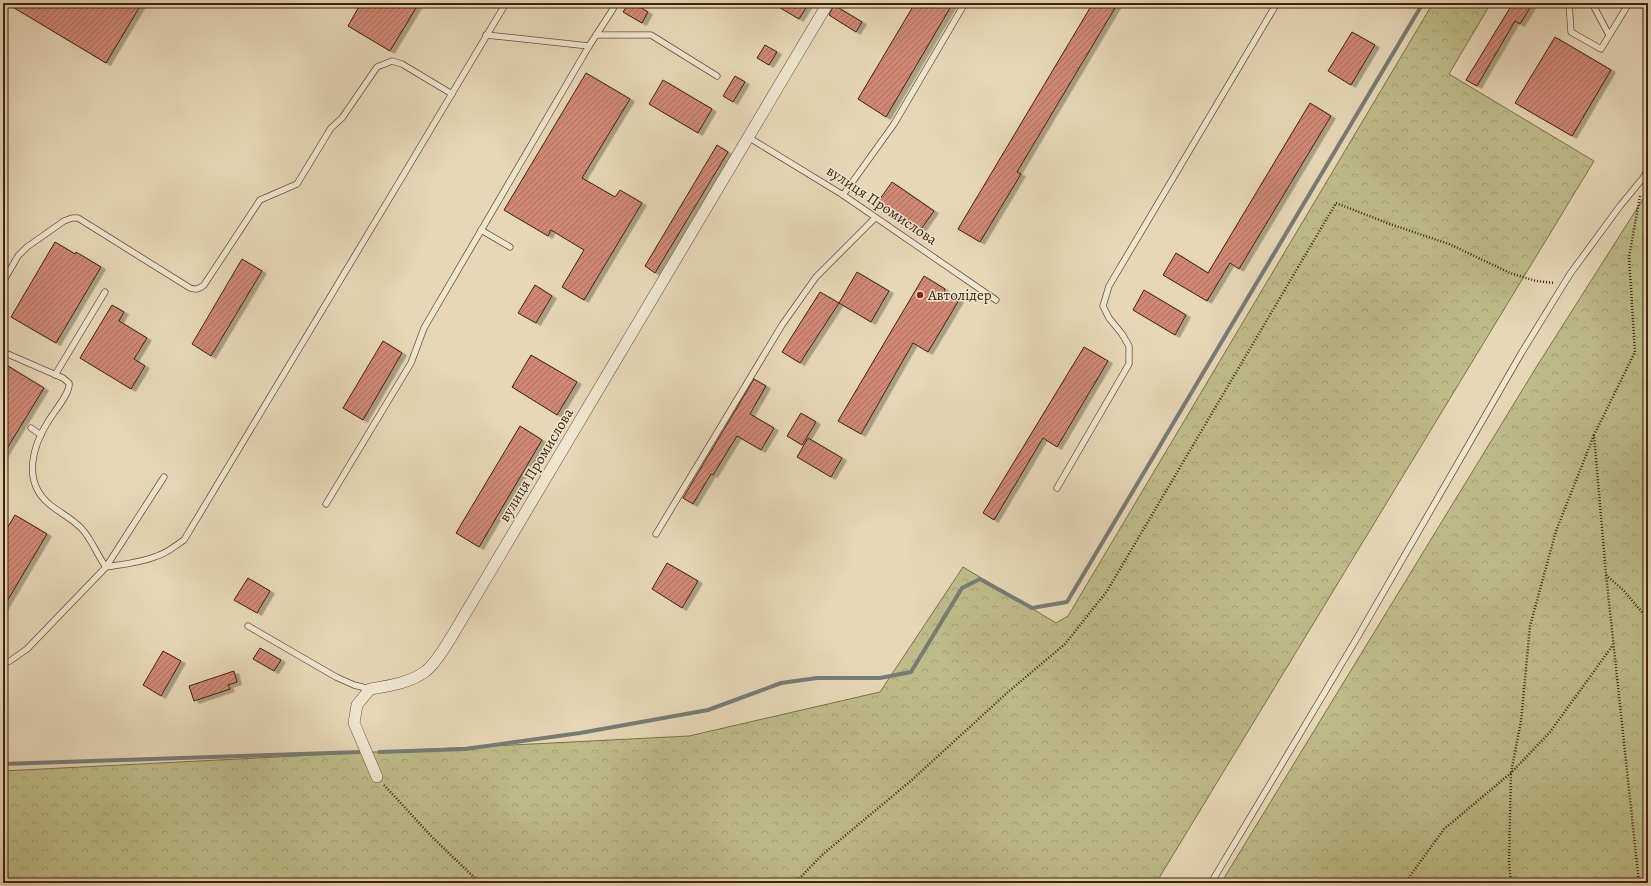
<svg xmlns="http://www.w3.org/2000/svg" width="1651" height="886" font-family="Alegreya,serif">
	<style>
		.forest { fill: url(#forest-crowns); stroke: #7e704a }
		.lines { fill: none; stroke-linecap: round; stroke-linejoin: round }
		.stream { stroke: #777c74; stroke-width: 4 }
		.building { fill: url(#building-hatch); stroke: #3f230a; filter: url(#shadow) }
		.service-casing { stroke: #695035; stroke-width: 7 }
		.minor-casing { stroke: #695035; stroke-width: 12 }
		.path { stroke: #3f230a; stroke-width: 2.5; stroke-dasharray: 1 2; stroke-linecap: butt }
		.service { stroke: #efe5d0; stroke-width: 5.5 }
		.minor { stroke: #efe5d0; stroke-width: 11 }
		.poi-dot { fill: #8f2418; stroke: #efe5d0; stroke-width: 1.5 }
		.labels { text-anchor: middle; stroke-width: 3; stroke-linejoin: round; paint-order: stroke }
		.street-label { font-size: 15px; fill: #3f230a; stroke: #efe5d0 }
		.poi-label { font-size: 15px; fill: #3f230a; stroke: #efe5d0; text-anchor: start }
	</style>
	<defs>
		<pattern id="forest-crowns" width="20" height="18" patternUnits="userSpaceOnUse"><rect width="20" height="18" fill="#bebc89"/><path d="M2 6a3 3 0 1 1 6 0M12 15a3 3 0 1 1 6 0" fill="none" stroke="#a4a175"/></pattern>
		<pattern id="building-hatch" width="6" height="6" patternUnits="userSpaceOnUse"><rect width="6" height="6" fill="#d08874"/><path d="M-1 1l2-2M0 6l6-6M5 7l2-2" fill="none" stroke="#aa6f5d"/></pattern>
		<filter id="shadow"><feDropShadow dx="4.5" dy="2.5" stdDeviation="0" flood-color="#0004"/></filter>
	</defs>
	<rect width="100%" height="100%" fill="#e7d7b7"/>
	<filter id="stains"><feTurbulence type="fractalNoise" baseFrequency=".005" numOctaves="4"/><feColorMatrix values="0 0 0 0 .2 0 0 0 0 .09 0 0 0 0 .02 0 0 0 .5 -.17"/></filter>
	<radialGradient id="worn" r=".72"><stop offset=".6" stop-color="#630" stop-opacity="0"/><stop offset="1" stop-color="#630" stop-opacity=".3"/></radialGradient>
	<g class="forest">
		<polygon points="1433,3 1491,3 1449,74 1594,161 1156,883 3,883 3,771 689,736 880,692 963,567 1056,623 1068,616"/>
		<polygon points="1648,191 1648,883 1221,883 1537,366"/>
	</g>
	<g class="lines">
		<g class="stream">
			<polyline points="379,752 465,749 580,733 708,710 781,683 817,678 880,678 911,672 962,588 980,579 1032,608 1067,602 1423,3"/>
			<polyline points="3,764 361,752"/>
		</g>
	</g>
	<g class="building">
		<polygon points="6,3 142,3 106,63"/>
		<polygon points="361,3 419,3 390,51 348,26"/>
		<polygon points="629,3 633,3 648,12 642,23 623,12"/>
		<polygon points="772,3 809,3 799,19"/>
		<polygon points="915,3 953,3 886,117 858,99"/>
		<polygon points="1093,3 1118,3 1017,172 1021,174 980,242 958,229"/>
		<polygon points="1513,3 1533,3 1520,24 1515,21 1477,86 1466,80"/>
		<polygon points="834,5 862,22 856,32 829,15"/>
		<polygon points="1352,32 1375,45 1351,85 1328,71"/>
		<polygon points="1555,37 1611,70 1572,136 1515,103"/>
		<polygon points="765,45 777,52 769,65 757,58"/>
		<polygon points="586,73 630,99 582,178 615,197 620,190 642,203 584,300 562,287 584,250 551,230 548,236 504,210"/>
		<polygon points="735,76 745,82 733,102 723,96"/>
		<polygon points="663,80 712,109 698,133 649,104"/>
		<polygon points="1310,103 1331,116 1239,269 1230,263 1207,301 1163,275 1176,253 1208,273"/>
		<polygon points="717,145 728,152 655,273 645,266"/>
		<polygon points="892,182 934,211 919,232 877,203"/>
		<polygon points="55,242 75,254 76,252 101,267 56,343 11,317"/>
		<polygon points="242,259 262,271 211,356 192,344"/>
		<polygon points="857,272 889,291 871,322 839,303"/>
		<polygon points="924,276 945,289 944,291 959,300 928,352 913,343 861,434 838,421"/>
		<polygon points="535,285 552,296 536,323 518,313"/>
		<polygon points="1144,290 1186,315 1175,335 1133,310"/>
		<polygon points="820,292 839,303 800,363 782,352"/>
		<polygon points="112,305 124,312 119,321 147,338 134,359 145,366 131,389 80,358"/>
		<polygon points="383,341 402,353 363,420 343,408"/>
		<polygon points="1084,347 1108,361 1057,447 1043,438 994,520 983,513"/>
		<polygon points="531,355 577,382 557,415 512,387"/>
		<polygon points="3,363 44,388 3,455"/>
		<polygon points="754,379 766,386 750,414 774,428 761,450 737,436 713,475 711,474 693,504 683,498"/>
		<polygon points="801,413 816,422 802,445 787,436"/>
		<polygon points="520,426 542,440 479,547 456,533"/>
		<polygon points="808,438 842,458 831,477 797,457"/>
		<polygon points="15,515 47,534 3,608 3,535"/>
		<polygon points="667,563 698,581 682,608 652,589"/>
		<polygon points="248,578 270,591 257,613 234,600"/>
		<polygon points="260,648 281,660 274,671 253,659"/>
		<polygon points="163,651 181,661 161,696 143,685"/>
		<polygon points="234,671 237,682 228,685 230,689 194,701 189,686"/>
	</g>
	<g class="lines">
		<g class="service-casing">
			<g id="service">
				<polyline points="1569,3 1571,32 1601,49 1629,3"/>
				<polyline points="1592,3 1609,35"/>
				<polyline points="596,35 651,35 717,76"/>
				<polyline points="589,46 613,9"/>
				<polyline points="748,137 843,195 996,300"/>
				<polyline points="843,195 894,124 965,3"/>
				<polyline points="481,230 510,247"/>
				<path d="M3,282L18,256L27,247L64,221L72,218H78L190,288C196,290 199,289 204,285L260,200L297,184L331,128L342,118L377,67L392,61L402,64L452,94"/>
				<path d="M3,352L63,378L69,383C71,392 54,412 49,420C33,445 22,480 48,503C58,512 72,518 82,529C92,540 97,555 106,567C123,564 141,563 157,556C167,553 175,546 184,540L401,179L506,3"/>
				<polyline points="55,375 105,292"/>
				<polyline points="31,428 41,435"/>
				<polyline points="1057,488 1129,364 1129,346 1122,334 1109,318 1103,306 1109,286 1277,3"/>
				<polyline points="326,504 411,363 424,328 589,46 486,35"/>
				<polyline points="656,534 782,325 816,277 875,218"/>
				<polyline points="248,626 336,677 354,685 370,689"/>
				<polyline points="3,663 10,661 27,649 106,567 164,477"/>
				<polyline points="1211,883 1357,638 1522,352 1570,274 1620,206 1643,178 1648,169"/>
			</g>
		</g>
		<g class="minor-casing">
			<path id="minor" d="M377,777L354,723L357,705L370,689C389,686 410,683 426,671C437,662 445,647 452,636L828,3"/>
		</g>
		<g class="path">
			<polyline points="1606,575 1624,591 1648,619"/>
			<polyline points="384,785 433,838 480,883"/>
			<polyline points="795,883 822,855 913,779 1008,692 1065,644 1107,591 1336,203 1387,223 1449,244 1510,273 1536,281 1555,283"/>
			<polyline points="1405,883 1444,829 1511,773 1550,732 1613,645"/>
			<polyline points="1511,883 1509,862 1511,773 1521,721 1530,626 1556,531 1594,435"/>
			<polyline points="1639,883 1606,574 1594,435 1635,352 1629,257 1640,196"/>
		</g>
		<use href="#service" class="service"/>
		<use href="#minor" class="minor"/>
	</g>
	<circle class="poi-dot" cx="920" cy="295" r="4"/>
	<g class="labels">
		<g class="street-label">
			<text transform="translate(882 205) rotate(34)" y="5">вулиця Промислова</text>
			<text transform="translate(536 465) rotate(-59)" y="5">вулиця Промислова</text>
		</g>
		<g class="poi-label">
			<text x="928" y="300">Автолідер</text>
		</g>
	</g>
	<rect width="1651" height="886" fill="none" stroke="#e7d7b7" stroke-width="16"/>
	<rect x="4" y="4" width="1643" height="878" fill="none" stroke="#3f230a" stroke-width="2"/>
	<rect x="8" y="8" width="1635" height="870" fill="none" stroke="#3f230a"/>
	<rect width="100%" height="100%" filter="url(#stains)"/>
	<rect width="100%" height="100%" fill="url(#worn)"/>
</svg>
